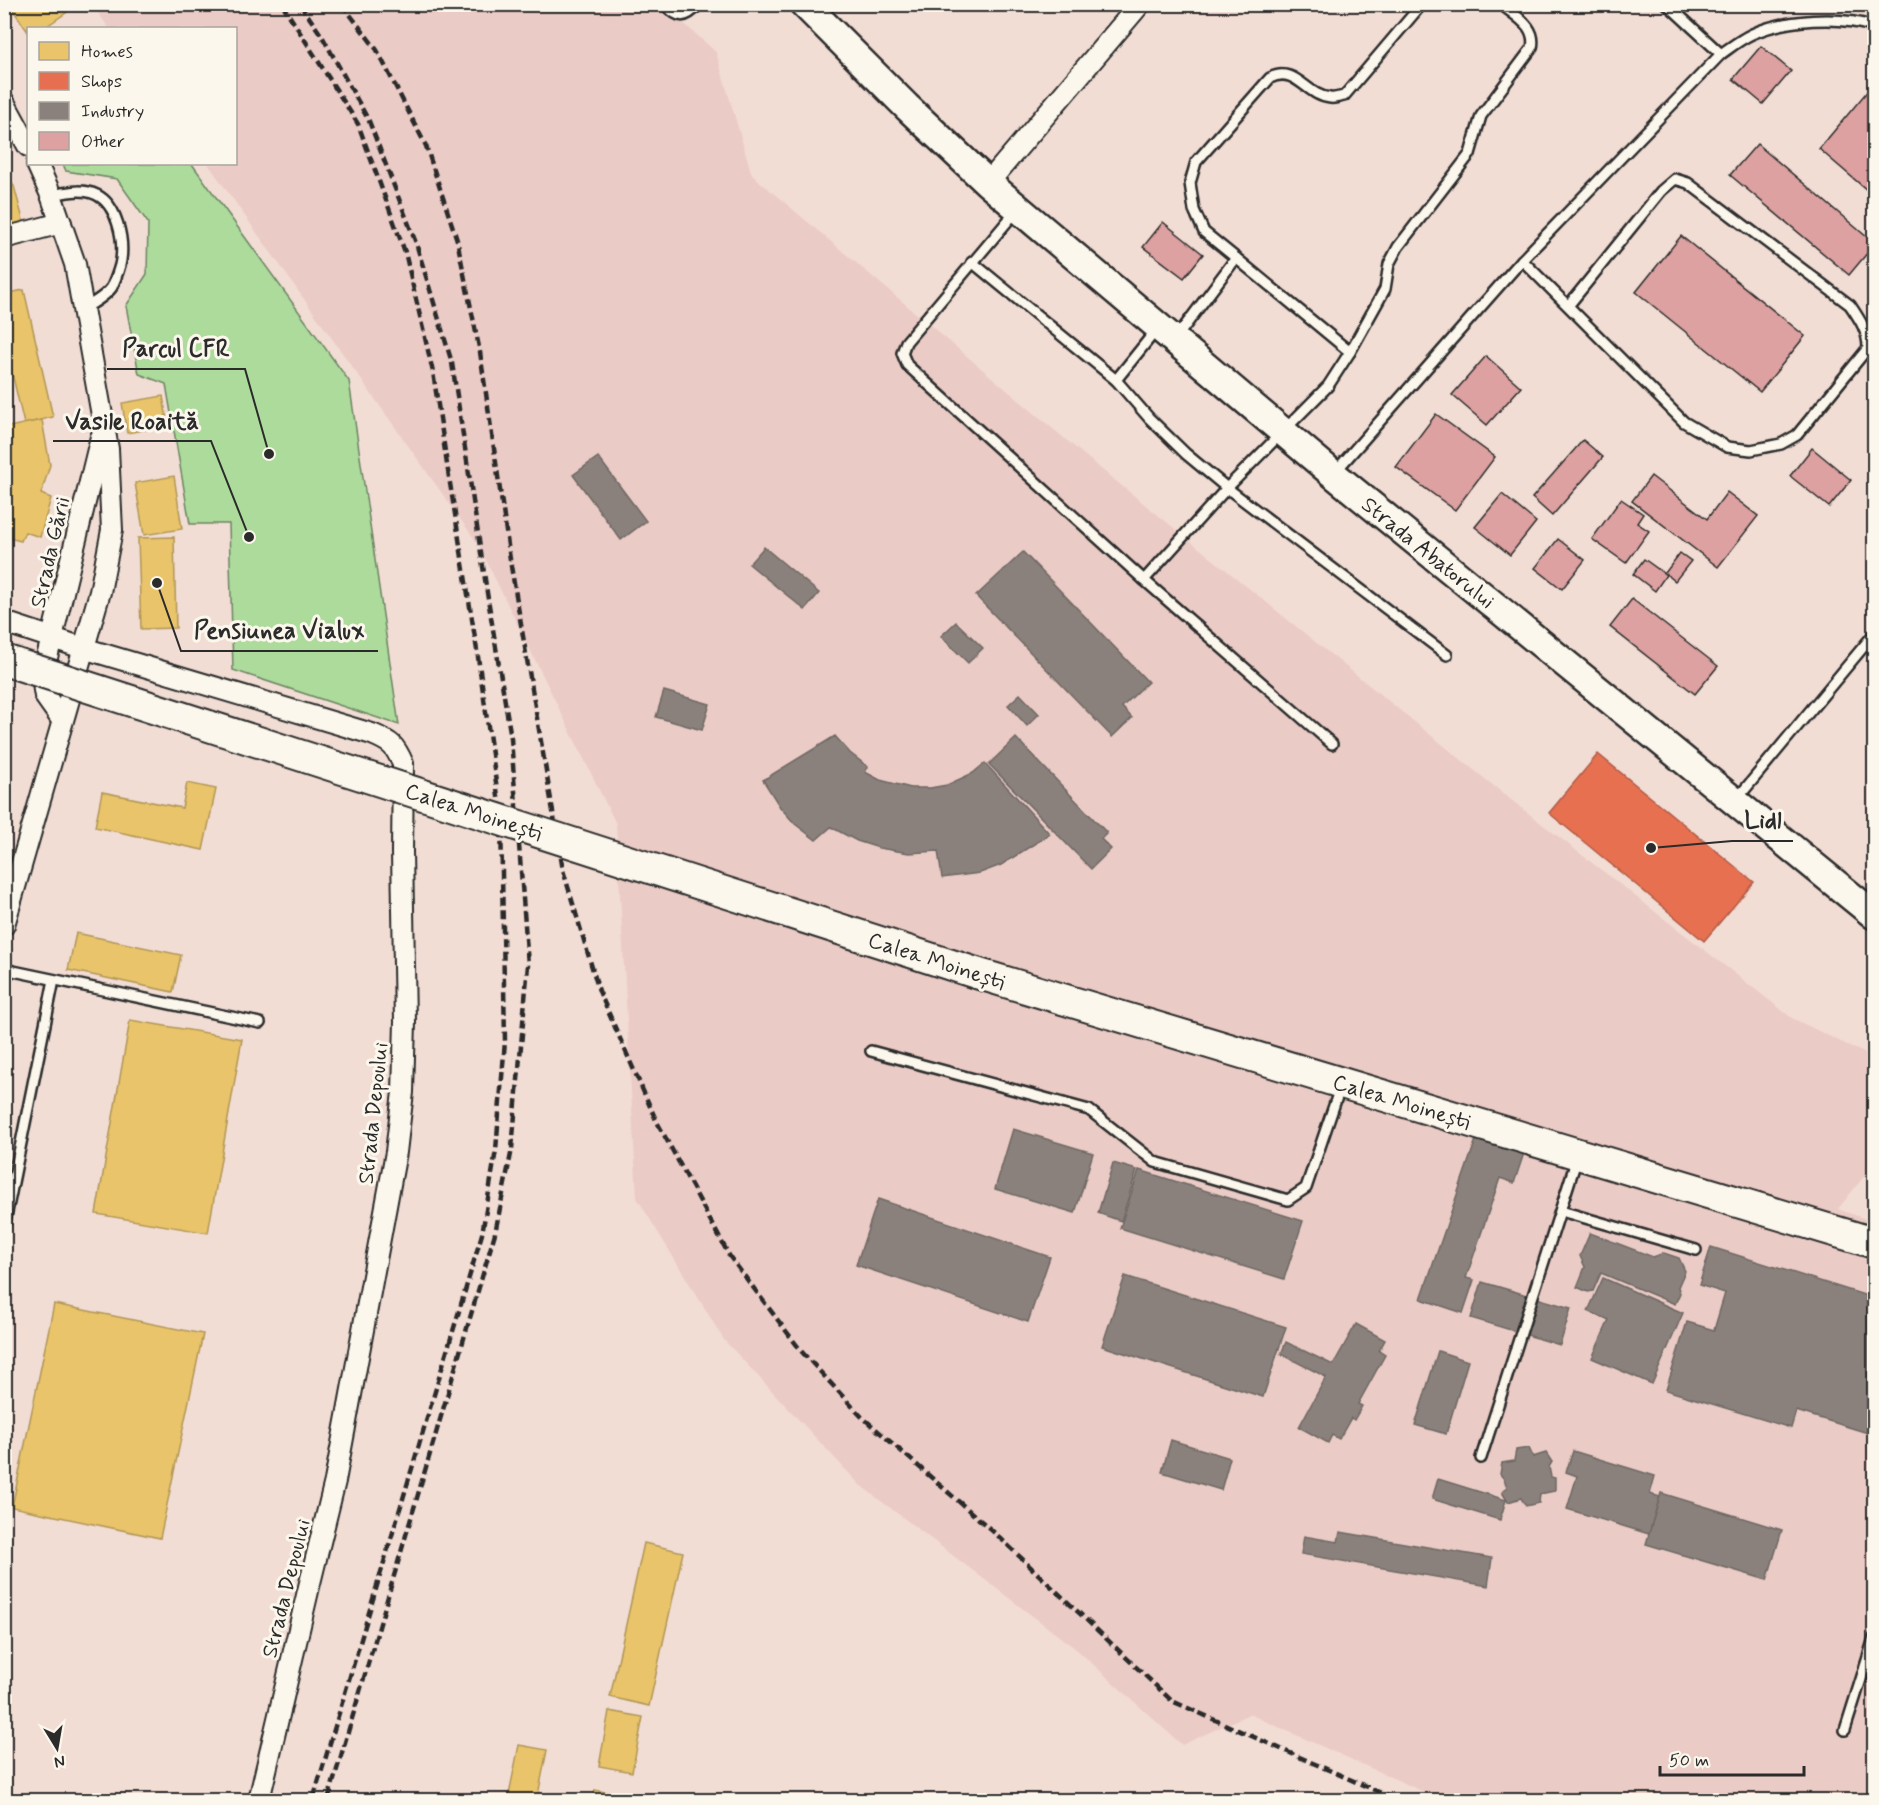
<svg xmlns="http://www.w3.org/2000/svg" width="1879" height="1805" font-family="Mynerve,sans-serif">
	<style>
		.built { fill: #ebcbc5 }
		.green { fill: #acdb9b; stroke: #6c8363; stroke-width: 1.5 }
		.homes { fill: #e9c46a; stroke: #b09657; stroke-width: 1.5 }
		.shops { fill: #e76f51; stroke: #af5b46; stroke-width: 1.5 }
		.industry { fill: #8a817c; stroke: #6e6764; stroke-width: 1.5 }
		.building { fill: #dca1a0; stroke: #2b2b2b; stroke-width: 1.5 }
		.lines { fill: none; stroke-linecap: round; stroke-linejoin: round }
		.lane-casing { stroke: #2b2b2b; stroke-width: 14 }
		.street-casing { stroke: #2b2b2b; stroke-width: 24 }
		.secondary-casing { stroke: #2b2b2b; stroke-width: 32 }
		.primary-casing { stroke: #2b2b2b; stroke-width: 34 }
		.lane { stroke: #fbf7ec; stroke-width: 9 }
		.street { stroke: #fbf7ec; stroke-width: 20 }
		.secondary { stroke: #fbf7ec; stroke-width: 27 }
		.primary { stroke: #fbf7ec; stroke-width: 30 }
		.rail { stroke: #2b2b2b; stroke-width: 4.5; stroke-dasharray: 9 4.5; stroke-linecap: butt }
		.primary-bridge-casing { stroke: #2b2b2b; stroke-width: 34; stroke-linecap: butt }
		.primary-bridge { stroke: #fbf7ec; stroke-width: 30 }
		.labels { text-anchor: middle; stroke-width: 6; stroke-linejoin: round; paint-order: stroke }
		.street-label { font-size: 22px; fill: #2b2b2b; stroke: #fbf7ec }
		.leader { fill: none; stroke: #2b2b2b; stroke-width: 2 }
		.callout-dot { fill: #2b2b2b; stroke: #fbf7ec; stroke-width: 2 }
		.callout-label { font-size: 24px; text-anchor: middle; font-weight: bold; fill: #2b2b2b; stroke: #fbf7ec; stroke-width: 6; stroke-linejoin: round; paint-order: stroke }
	</style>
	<rect width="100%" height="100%" fill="#f2ddd5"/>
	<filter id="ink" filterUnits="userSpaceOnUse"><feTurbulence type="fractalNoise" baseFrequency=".0167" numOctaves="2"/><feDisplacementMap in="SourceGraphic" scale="12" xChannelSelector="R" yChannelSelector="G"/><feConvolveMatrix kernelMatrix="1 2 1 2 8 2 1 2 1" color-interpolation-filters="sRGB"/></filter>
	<g filter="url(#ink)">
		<polygon class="built" points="92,5 663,5 716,52 752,175 1096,465 1515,803 1792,1018 1874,1058 1874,1164 1838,1209 1874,1222 1874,1800 1442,1800 1249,1714 1182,1745 1076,1649 860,1485 724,1340 637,1198 616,824 478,544 208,164 236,164 236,28 109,28"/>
		<polygon class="green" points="63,164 192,164 349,381 399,725 233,670 229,524 190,524 166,384 139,374 126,306 147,274 148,223 117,179 66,171"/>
		<g class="homes">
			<polygon points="9,4 75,4 76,6 44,28 28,28 28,32"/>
			<polygon points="4,174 14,186 25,227 4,232"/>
			<polygon points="24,290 53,417 24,424 4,339 4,294"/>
			<polygon points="163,396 168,426 127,433 122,403"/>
			<polygon points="42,420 50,465 41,494 51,498 40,537 25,532 21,541 5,537 4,428"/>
			<polygon points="174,476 182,529 144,535 135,483"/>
			<polygon points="174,537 176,628 141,629 138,538"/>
			<polygon points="4,721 12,723 4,746"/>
			<polygon points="187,783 216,789 203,850 95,827 102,792 182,808"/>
			<polygon points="76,933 181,955 173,992 68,970"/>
			<polygon points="130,1020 242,1039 208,1233 96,1214"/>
			<polygon points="54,1304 203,1334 160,1538 12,1507"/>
			<polygon points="644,1543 683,1552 649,1706 610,1697"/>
			<polygon points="609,1711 643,1717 632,1772 599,1766"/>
			<polygon points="519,1745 547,1750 537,1800 508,1799"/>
			<polygon points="595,1790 626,1796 625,1800 593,1800"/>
		</g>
		<polygon class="shops" points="1598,754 1754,882 1704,941 1549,813"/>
		<g class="industry">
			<polygon points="598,457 646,521 621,540 573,475"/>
			<polygon points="764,547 819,593 805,610 749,564"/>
			<polygon points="1023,552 1148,682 1122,707 1132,718 1112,737 976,596"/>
			<polygon points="956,622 983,648 968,663 941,636"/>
			<polygon points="664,691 710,704 702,730 656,717"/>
			<polygon points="1020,694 1039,714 1027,726 1008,705"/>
			<polygon points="835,736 850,753 868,767 865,772 880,780 911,788 930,788 947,785 973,773 985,763 1050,834 1001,865 980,873 942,878 938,851 909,853 879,848 857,841 831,827 816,840 795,824 780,807 763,780"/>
			<polygon points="1016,738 1107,833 1101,839 1111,849 1091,869 989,764"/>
			<polygon points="1013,1129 1093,1153 1075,1213 995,1189"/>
			<polygon points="1479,1131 1526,1147 1514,1183 1500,1178 1466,1278 1474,1280 1463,1313 1421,1299"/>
			<polygon points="1113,1163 1137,1170 1121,1221 1098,1213"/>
			<polygon points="1139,1170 1303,1221 1284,1279 1120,1228"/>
			<polygon points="878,1199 1050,1257 1028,1322 856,1265"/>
			<polygon points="1590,1233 1653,1257 1664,1253 1679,1258 1685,1271 1678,1287 1680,1293 1675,1304 1601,1273 1593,1291 1588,1292 1577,1287 1585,1267 1580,1256"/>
			<polygon points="1711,1247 1874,1298 1874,1412 1868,1433 1796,1411 1791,1428 1666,1390 1687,1322 1714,1330 1725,1293 1699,1285"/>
			<polygon points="1125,1276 1286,1327 1263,1397 1102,1346"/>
			<polygon points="1603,1278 1683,1313 1652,1384 1592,1358 1609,1320 1588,1311"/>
			<polygon points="1482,1282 1571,1308 1560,1345 1471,1318"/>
			<polygon points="1356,1324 1385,1340 1379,1351 1385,1355 1358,1404 1362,1406 1354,1420 1351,1418 1339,1439 1332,1435 1328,1443 1299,1427 1326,1377 1281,1354 1286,1342 1333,1365"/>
			<polygon points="1438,1351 1468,1361 1446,1434 1415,1425"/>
			<polygon points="1171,1440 1230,1458 1221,1490 1162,1472"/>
			<polygon points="1529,1448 1533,1457 1546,1453 1552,1462 1549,1467 1551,1477 1555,1478 1555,1491 1540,1494 1539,1503 1526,1506 1521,1498 1508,1502 1502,1492 1507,1487 1504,1479 1500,1474 1502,1463 1514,1461 1516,1450"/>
			<polygon points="1573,1451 1655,1476 1650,1494 1660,1497 1649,1534 1567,1509 1577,1476 1566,1472"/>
			<polygon points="1438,1479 1506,1500 1500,1520 1432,1499"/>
			<polygon points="1661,1493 1782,1530 1767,1580 1646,1544"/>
			<polygon points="1340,1532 1492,1558 1488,1586 1301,1554 1304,1536 1338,1542"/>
		</g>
		<g class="building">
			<polygon points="1761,46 1791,71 1763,104 1733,79"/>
			<polygon points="1870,88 1874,92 1874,196 1819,149"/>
			<polygon points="1757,144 1874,243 1874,245 1849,275 1730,175"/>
			<polygon points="1163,222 1203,254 1184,278 1143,247"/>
			<polygon points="1681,236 1805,336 1760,392 1636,292"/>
			<polygon points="1486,356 1521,387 1487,425 1452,395"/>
			<polygon points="1436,414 1495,457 1455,510 1396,467"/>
			<polygon points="1583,440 1603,457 1552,516 1532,498"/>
			<polygon points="1812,448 1851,480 1829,507 1790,476"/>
			<polygon points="1651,476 1707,519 1727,492 1758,516 1718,567 1632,501"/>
			<polygon points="1502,494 1536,522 1510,555 1475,527"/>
			<polygon points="1621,499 1643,514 1637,523 1649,531 1626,563 1592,539"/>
			<polygon points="1558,539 1585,560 1562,589 1535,568"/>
			<polygon points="1680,553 1691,561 1675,581 1665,573"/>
			<polygon points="1644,559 1666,575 1655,591 1633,574"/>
			<polygon points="1632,599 1718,666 1695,694 1610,627"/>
		</g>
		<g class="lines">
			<g class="lane-casing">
				<g id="lane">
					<path d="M664,4C678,18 685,21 699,4"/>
					<polyline points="1667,4 1721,54"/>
					<path d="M51,195C67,192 82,188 97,195C117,205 124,239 121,260C120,268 115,280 112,287C106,296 92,304 83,309"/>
					<polyline points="1017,210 906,342 902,353 907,365 1144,580 1332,744"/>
					<path d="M1236,258L1204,232L1194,210L1190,183L1196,162L1270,78C1296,65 1306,96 1330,98C1334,99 1339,97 1344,96L1422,4"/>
					<path d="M1522,260L1684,422L1727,447L1751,450L1781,444L1797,435L1868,348C1868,331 1860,320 1850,305L1688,183L1675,179L1661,191L1568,306"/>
					<polyline points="972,262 1116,380 1149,418 1186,454 1227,488 1447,655"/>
					<polyline points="1176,338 1236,258 1350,352"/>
					<polyline points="1116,380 1157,329"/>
					<path d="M1335,472L1522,260L1721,54C1731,47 1741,39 1752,34C1785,19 1840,15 1874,27"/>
					<path d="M1144,580L1227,488L1328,386L1350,352L1385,289L1389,264L1398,247L1470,154L1481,116L1532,48C1537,26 1516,17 1501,4"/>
					<polyline points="1736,800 1874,634"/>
					<polyline points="4,969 260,1023"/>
					<polyline points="871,1051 1089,1110 1155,1162 1288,1200 1306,1188 1341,1085"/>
					<polyline points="1561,1211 1696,1250"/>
					<polyline points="4,1227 54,980"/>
					<polyline points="1481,1458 1577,1158"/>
					<polyline points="1845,1730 1874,1638"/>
				</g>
			</g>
			<g class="street-casing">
				<g id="street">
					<polyline points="4,102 28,146"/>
					<polyline points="988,183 1140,4"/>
					<polyline points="4,238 61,223"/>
					<path d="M4,622L83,648L372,734C391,742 395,745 403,764L402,852L405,1022L403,1092L396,1152L335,1481L308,1591L259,1800"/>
					<polyline points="62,720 45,696 42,678 101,437"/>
					<polyline points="4,925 100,592 112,530 108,449 75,264 51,195 37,164"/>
				</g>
			</g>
			<g class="secondary-casing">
				<polyline id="secondary" points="804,4 907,107 988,183 1333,474 1874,915"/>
			</g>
			<g class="primary-casing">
				<polyline id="primary" points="976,973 1874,1243"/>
			</g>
			<use href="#lane" class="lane"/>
			<use href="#street" class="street"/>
			<use href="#secondary" class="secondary"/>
			<use href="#primary" class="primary"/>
			<g class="rail">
				<polyline points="282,4 358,124 405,252 433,372 448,471 477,650 501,817 505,1041 496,1150 482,1234 313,1800"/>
				<polyline points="300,4 322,36 369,121 416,243 452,363 488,599 511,738 528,965 512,1149 495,1233 328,1800"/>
				<polyline points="342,4 377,50 426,146 457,240 480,352 511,566 563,870 599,991 656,1120 730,1257 802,1352 861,1416 997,1535 1172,1701 1397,1800"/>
			</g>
			<g class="primary-bridge-casing">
				<polyline id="primary-bridge" points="4,660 976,973"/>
			</g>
			<use href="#primary-bridge" class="primary-bridge"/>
		</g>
	</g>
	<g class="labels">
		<g class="street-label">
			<text transform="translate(49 552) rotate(-77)" y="8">Strada Gării</text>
			<text transform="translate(1429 552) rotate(39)" y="8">Strada Abatorului</text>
			<text transform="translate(474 811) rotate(18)" y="8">Calea Moinești</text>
			<text transform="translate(937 960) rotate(18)" y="8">Calea Moinești</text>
			<text transform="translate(1402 1101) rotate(17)" y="8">Calea Moinești</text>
			<text transform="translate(372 1113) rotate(-84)" y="8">Strada Depoului</text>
			<text transform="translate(285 1588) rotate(-76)" y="8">Strada Depoului</text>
		</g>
	</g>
	<path class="leader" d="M269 454L245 369H107M249 537L211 441H53M157 583L181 651H378M1651 848L1732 841H1793"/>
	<g class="callout-dot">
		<circle cx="269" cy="454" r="6"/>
		<circle cx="249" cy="537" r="6"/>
		<circle cx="157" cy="583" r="6"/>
		<circle cx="1651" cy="848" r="6"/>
	</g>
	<g class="callout-label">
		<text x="176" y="356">Parcul CFR</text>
		<text x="132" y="429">Vasile Roaită</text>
		<text x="279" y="638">Pensiunea Vialux</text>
		<text x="1763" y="828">Lidl</text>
	</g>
	<rect width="1879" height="1805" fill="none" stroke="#fbf7ec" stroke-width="24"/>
	<rect x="12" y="12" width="1855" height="1781" fill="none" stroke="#2b2b2b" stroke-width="2" filter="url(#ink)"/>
	<rect x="27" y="27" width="210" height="138" fill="#fbf7ec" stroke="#a8a59f" stroke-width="1.5"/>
	<rect x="39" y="42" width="30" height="18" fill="#e9c46a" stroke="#a8a59f" stroke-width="1.5"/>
	<text x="81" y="57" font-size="18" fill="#2b2b2b">Homes</text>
	<rect x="39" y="72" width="30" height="18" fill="#e76f51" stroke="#a8a59f" stroke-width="1.5"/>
	<text x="81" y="87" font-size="18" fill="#2b2b2b">Shops</text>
	<rect x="39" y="102" width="30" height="18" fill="#8a817c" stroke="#a8a59f" stroke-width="1.5"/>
	<text x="81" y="117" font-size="18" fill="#2b2b2b">Industry</text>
	<rect x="39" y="132" width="30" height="18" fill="#dca1a0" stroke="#a8a59f" stroke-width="1.5"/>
	<text x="81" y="147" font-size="18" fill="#2b2b2b">Other</text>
	<g transform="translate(57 1748) rotate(169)" stroke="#fbf7ec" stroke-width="4.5" paint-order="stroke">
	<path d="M0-4.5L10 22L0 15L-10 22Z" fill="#2b2b2b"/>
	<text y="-9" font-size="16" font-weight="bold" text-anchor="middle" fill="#2b2b2b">N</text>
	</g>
	<path d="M1660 1766v9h144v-9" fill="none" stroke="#2b2b2b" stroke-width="3"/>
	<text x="1669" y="1766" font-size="18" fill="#2b2b2b" stroke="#fbf7ec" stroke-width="4.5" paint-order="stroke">50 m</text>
</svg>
